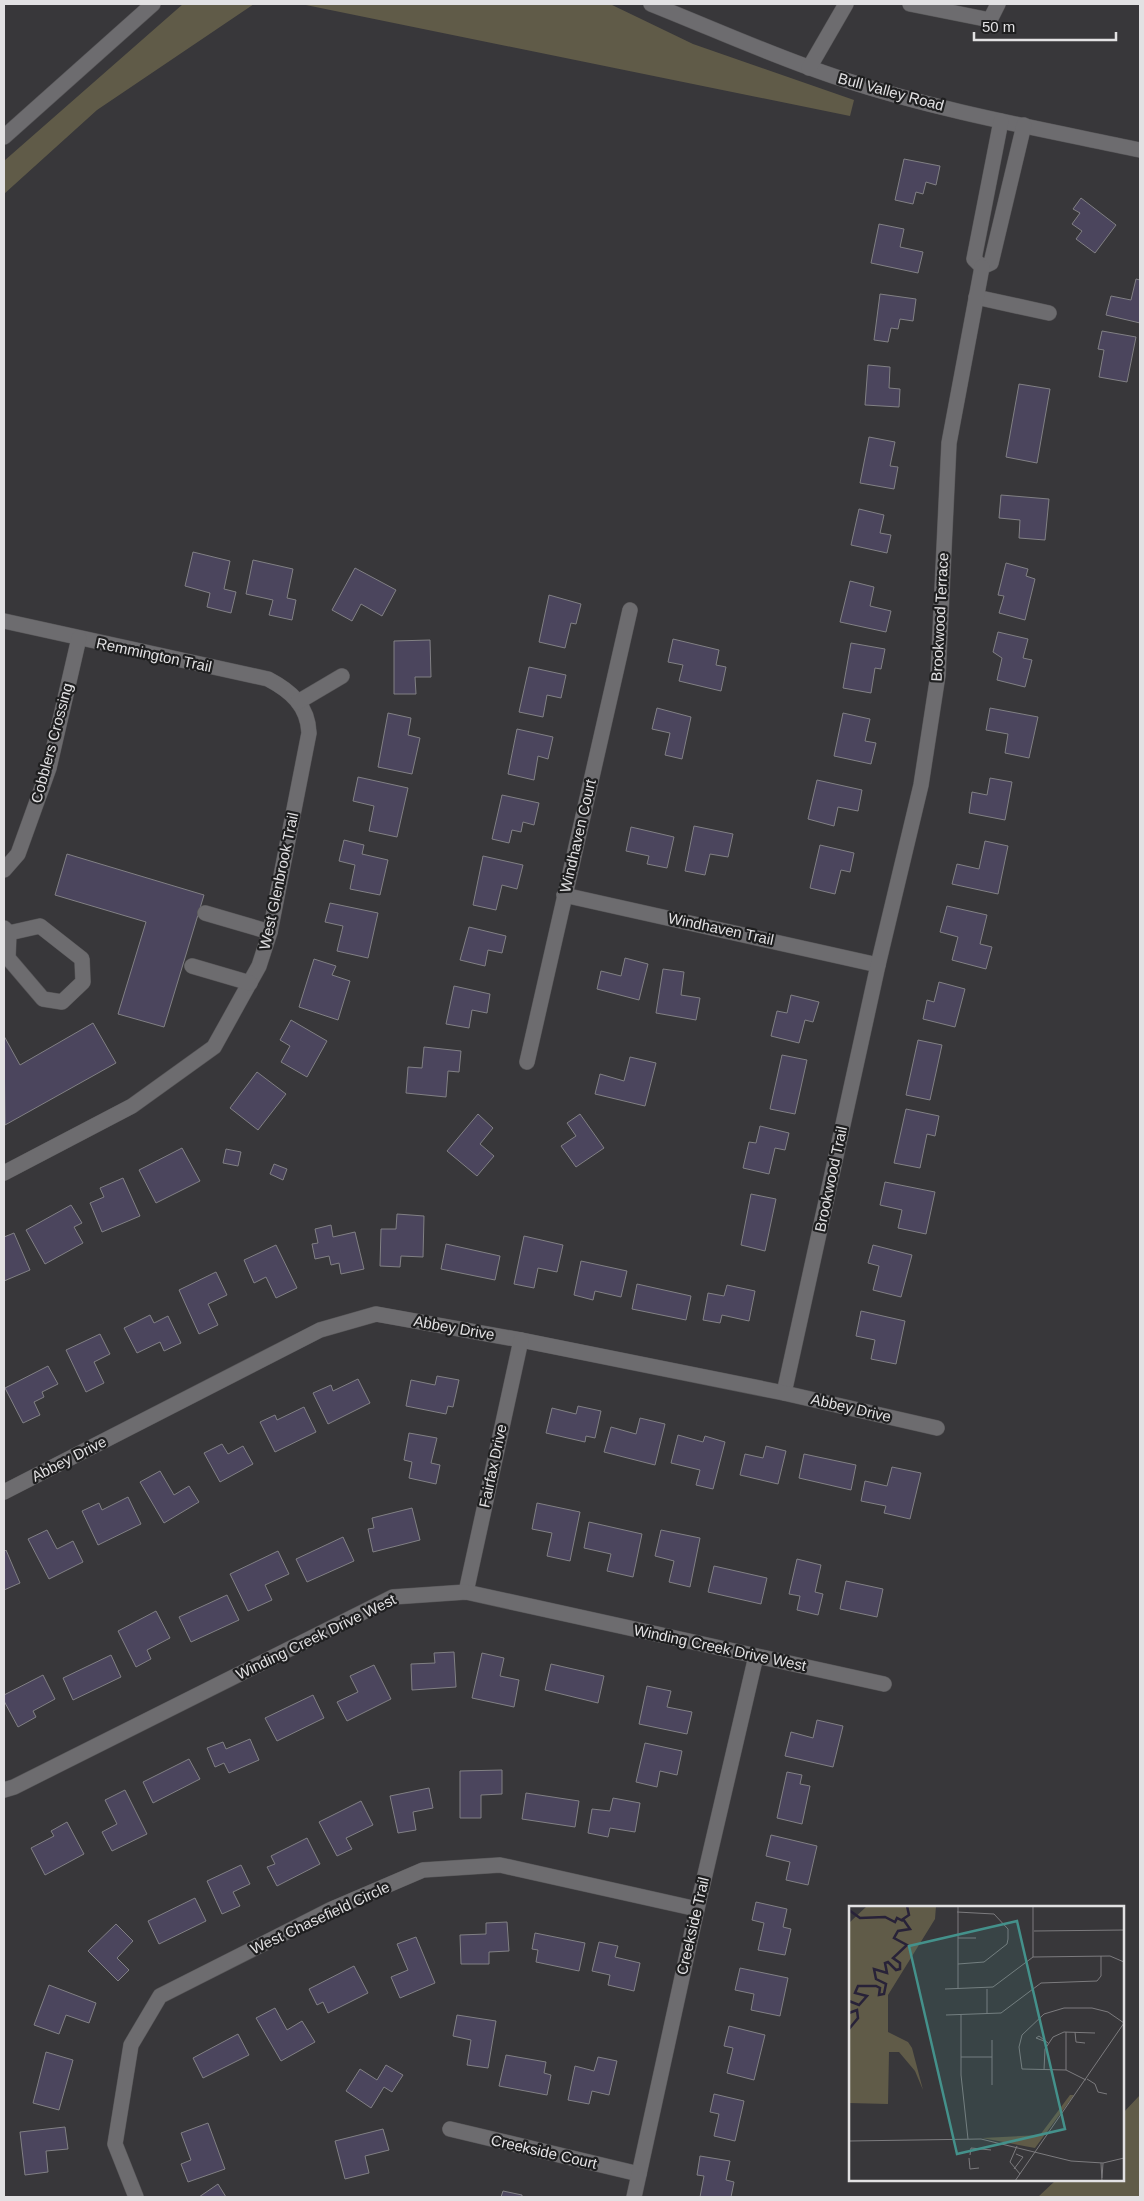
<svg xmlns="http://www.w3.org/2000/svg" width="1144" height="2201" font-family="Arial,sans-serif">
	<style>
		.green { fill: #605b48 }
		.building { fill: #4b455d; stroke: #818084 }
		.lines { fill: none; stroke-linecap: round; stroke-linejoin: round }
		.minor-casing { stroke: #565557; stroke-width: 16 }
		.minor { stroke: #6d6c6f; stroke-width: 15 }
		.labels { text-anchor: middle; stroke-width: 4.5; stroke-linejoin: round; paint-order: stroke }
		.street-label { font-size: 15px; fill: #e2e1e3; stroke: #1f1f20 }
		.inset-river { fill: none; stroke: #282238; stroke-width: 2.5 }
		.inset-road { fill: none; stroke: #7c7b7e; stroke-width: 1 }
		.view { fill: #44918b; fill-opacity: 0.15; stroke: #44918b; stroke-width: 2.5 }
		.inset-edge { fill: none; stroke: #e2e1e3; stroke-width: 2.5 }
	</style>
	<rect width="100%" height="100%" fill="#38373a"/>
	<g class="green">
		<polygon points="183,4 254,4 97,110 4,194 4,161"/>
		<polygon points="301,4 610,4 693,44 854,100 850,116"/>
		<polygon points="1140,2095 1140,2197 1038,2197 1056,2180 1123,2180 1123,2113"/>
	</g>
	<g class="building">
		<polygon points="904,159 940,166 936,185 926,182 923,194 916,192 913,204 895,200"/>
		<polygon points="1081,198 1116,225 1095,253 1076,239 1082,231 1072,224 1080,213 1073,209"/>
		<polygon points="879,224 904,229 900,247 923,252 918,273 871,263"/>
		<polygon points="1136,279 1140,280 1140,323 1106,315 1111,296 1131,300"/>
		<polygon points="880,294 916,299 913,321 900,319 898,329 891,328 888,342 874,340"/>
		<polygon points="1102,331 1136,337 1127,382 1099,377 1104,350 1098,349"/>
		<polygon points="868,365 890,367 889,388 900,389 899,407 865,405"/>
		<polygon points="1019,384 1050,389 1037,463 1006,457"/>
		<polygon points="869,437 895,442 890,466 898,467 894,489 860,483"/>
		<polygon points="1001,495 1049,499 1045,540 1019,538 1020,520 999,518"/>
		<polygon points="859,509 884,515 880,533 891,535 887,553 851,545"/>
		<polygon points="193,552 230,561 224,589 236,592 231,613 207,607 210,593 185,586"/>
		<polygon points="253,560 293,569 287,598 296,600 292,620 269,615 273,600 246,594"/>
		<polygon points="1006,563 1028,569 1026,576 1035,579 1025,620 999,613 1004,596 998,595"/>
		<polygon points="355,568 396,590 382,616 361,604 352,621 332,610"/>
		<polygon points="850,581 874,587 870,606 891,611 886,632 840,622"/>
		<polygon points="549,595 581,604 576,624 571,623 565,648 539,642"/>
		<polygon points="998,632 1028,639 1023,658 1032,660 1025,687 997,680 1002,658 993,652"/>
		<polygon points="673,639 719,650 716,665 726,667 721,691 679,681 683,665 668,662"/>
		<polygon points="430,640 431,677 415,677 416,694 394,694 394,641"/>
		<polygon points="851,643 885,649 881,669 875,668 871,693 843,688"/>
		<polygon points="529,667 566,675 561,698 547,695 543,717 519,712"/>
		<polygon points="657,708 691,717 682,759 665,755 670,733 652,729"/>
		<polygon points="990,708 1038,717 1029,758 1005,753 1008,734 986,730"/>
		<polygon points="388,713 411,718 408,735 420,738 412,774 378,767"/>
		<polygon points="843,713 870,719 865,741 876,743 871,764 834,756"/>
		<polygon points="517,729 553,737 548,759 538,756 534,780 508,774"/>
		<polygon points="358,777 408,788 397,837 369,831 374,806 353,801"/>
		<polygon points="990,778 1012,782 1005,820 969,813 972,792 987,795"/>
		<polygon points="817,780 862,790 858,811 838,807 834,826 808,819"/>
		<polygon points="502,795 539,803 534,825 523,822 521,832 512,830 509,843 492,839"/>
		<polygon points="694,826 733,834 728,857 710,854 705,875 685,871"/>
		<polygon points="631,827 674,837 667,868 647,864 649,856 626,851"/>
		<polygon points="344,840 364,845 362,854 388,860 380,895 350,889 355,865 339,861"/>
		<polygon points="985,841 1008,846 998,894 952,884 957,864 979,869"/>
		<polygon points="820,845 854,853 850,872 841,870 835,894 810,888"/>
		<polygon points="67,854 204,895 164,1027 118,1014 146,922 55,895"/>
		<polygon points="483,856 523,865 517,889 502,885 496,910 473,905"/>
		<polygon points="330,903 378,913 368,958 337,951 343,926 325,922"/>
		<polygon points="947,906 987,915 980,944 992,947 986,969 952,960 958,937 940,932"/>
		<polygon points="469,927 506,936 502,953 488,950 485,966 460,960"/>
		<polygon points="625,958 648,964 639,1000 597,989 601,971 621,976"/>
		<polygon points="314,959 336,966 332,975 350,981 338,1020 299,1007"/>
		<polygon points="663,969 684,972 681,995 700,998 696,1020 656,1013"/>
		<polygon points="939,982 965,989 955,1027 923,1019 927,1000 934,1002"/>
		<polygon points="454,986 490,994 487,1013 472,1010 469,1028 446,1024"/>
		<polygon points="791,995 819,1002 813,1022 805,1020 799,1043 771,1036 777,1011 787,1013"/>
		<polygon points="291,1020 327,1041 307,1077 281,1062 290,1046 280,1040"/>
		<polygon points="93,1023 116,1063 5,1125 4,1036 20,1065"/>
		<polygon points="918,1040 942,1045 930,1100 906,1095"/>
		<polygon points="424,1047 461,1051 459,1072 448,1071 446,1097 406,1093 408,1067 422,1068"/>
		<polygon points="782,1055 807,1060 795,1114 770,1109"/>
		<polygon points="630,1057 656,1063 645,1106 595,1094 600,1074 624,1081"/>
		<polygon points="257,1072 286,1094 258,1130 230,1108"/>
		<polygon points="906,1109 939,1116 935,1136 927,1134 920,1168 894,1163"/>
		<polygon points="478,1114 493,1128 480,1144 494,1156 477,1176 447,1151"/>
		<polygon points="580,1114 604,1148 576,1167 561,1146 576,1136 567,1123"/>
		<polygon points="760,1126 789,1133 785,1150 775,1148 769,1174 743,1168 749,1142 756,1143"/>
		<polygon points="182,1148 200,1181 156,1203 139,1170"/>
		<polygon points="226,1149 241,1152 238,1166 223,1163"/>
		<polygon points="274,1164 287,1169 283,1180 270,1174"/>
		<polygon points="123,1178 140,1216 102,1232 90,1203 104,1197 100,1188"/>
		<polygon points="885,1182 935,1192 926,1234 898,1228 902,1210 880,1205"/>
		<polygon points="751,1194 776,1199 765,1251 741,1245"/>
		<polygon points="71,1205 82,1223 74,1227 83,1243 45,1264 26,1230"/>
		<polygon points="397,1214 424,1216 423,1257 401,1256 400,1267 380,1266 381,1229 396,1229"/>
		<polygon points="331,1225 333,1237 355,1232 364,1269 341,1274 339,1263 331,1265 329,1256 315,1259 312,1244 318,1243 315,1229"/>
		<polygon points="14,1233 30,1270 4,1281 4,1237"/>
		<polygon points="524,1236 563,1245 557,1272 538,1268 534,1288 514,1284"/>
		<polygon points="446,1244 500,1256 495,1280 441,1269"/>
		<polygon points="276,1245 297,1288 276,1298 266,1277 254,1283 244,1260"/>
		<polygon points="873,1245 912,1255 901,1297 873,1290 879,1266 868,1263"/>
		<polygon points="581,1261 627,1271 621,1297 595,1291 593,1300 574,1295"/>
		<polygon points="216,1272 227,1295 208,1304 218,1325 199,1334 179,1290"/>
		<polygon points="637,1284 691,1296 686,1320 632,1309"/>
		<polygon points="727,1285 755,1291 749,1321 722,1315 720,1323 703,1320 708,1293 724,1296"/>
		<polygon points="861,1311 905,1321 896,1364 871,1359 875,1340 856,1336"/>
		<polygon points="150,1315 154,1323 168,1316 181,1343 164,1351 160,1342 137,1353 124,1328"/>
		<polygon points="100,1334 110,1354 94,1362 104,1383 86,1392 66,1350"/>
		<polygon points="48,1366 58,1384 42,1392 44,1397 34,1402 40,1415 23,1423 5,1388"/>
		<polygon points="437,1376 459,1380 453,1407 448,1406 446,1414 406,1406 411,1380 435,1385"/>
		<polygon points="358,1379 370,1403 328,1424 313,1393 331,1385 333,1391"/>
		<polygon points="578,1406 601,1411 595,1438 586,1436 585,1442 546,1433 552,1408 576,1414"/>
		<polygon points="304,1407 316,1432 275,1452 260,1422 275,1415 277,1420"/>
		<polygon points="640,1418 665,1424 655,1465 604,1452 611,1427 636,1434"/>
		<polygon points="409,1433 437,1438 431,1463 440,1465 436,1484 409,1478 412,1462 404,1460"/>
		<polygon points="678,1435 703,1442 705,1436 725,1442 713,1489 696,1485 700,1470 671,1463"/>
		<polygon points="222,1444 228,1454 243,1446 253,1464 220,1482 204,1453"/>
		<polygon points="766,1446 786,1451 778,1484 740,1475 745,1454 763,1458"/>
		<polygon points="804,1454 856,1465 851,1490 799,1478"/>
		<polygon points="892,1467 921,1473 910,1519 884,1513 886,1506 861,1501 865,1481 887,1486"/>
		<polygon points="160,1471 174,1495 189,1486 199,1502 164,1523 140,1482"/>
		<polygon points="128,1497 141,1524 98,1545 82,1511 99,1503 102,1510"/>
		<polygon points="537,1503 580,1512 570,1561 547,1556 552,1533 532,1529"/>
		<polygon points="412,1508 420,1540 373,1552 368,1529 374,1528 372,1518"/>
		<polygon points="589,1522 642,1534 633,1577 607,1571 611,1554 584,1548"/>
		<polygon points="47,1530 57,1549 73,1541 83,1562 49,1579 28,1539"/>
		<polygon points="661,1530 700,1538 690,1587 669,1582 674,1561 655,1556"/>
		<polygon points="343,1537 354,1561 307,1582 296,1559"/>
		<polygon points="6,1550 20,1583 4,1590 4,1552"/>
		<polygon points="278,1551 289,1574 265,1585 272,1600 248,1611 230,1574"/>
		<polygon points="797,1559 821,1565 815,1592 823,1594 818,1615 797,1610 800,1596 789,1594"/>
		<polygon points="714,1566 767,1578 761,1604 708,1592"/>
		<polygon points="846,1581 883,1589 877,1617 840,1609"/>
		<polygon points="227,1595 239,1620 191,1642 179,1617"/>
		<polygon points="156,1611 170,1638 147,1650 151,1659 136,1667 118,1631"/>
		<polygon points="454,1652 456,1687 412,1690 411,1664 435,1663 434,1653"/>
		<polygon points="482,1653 504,1658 500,1676 519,1680 514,1707 472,1698"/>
		<polygon points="111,1655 121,1677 73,1700 63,1678"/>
		<polygon points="551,1664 604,1676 598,1703 545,1690"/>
		<polygon points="374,1665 391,1699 347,1721 337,1702 358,1692 350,1676"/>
		<polygon points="43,1675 55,1699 33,1711 36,1717 18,1727 4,1701 4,1695"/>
		<polygon points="647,1686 671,1691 667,1707 692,1712 687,1734 639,1724"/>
		<polygon points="313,1695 324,1718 277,1741 265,1718"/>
		<polygon points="817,1720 843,1726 833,1767 785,1756 791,1732 813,1738"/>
		<polygon points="250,1739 259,1760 229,1773 224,1763 215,1767 207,1748 223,1742 226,1749"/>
		<polygon points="645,1743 682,1751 677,1775 660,1771 657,1787 636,1782"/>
		<polygon points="189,1759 200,1779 153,1803 143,1782"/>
		<polygon points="502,1770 502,1794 481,1795 481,1818 460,1818 460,1771"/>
		<polygon points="787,1772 802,1775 800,1784 810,1786 802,1824 777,1818"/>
		<polygon points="429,1788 433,1808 413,1812 416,1830 398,1833 390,1796"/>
		<polygon points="125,1790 147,1834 112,1851 102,1832 117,1824 105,1800"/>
		<polygon points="526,1793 579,1801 575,1827 522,1819"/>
		<polygon points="613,1798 640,1803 635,1832 610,1828 608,1837 588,1833 592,1809 610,1811"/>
		<polygon points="361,1801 373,1825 346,1838 352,1849 337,1856 319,1822"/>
		<polygon points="67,1822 84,1854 45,1875 31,1848 54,1836 51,1831"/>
		<polygon points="771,1835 817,1846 808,1885 786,1880 790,1862 766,1856"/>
		<polygon points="307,1838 320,1864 277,1886 267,1867 275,1864 271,1856"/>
		<polygon points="241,1865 250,1884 233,1892 240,1906 222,1914 207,1881"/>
		<polygon points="195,1898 206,1921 159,1944 148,1921"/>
		<polygon points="756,1902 787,1909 783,1927 791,1929 785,1955 758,1950 764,1923 752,1920"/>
		<polygon points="507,1922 509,1951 489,1952 489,1964 461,1964 460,1935 486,1934 486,1923"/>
		<polygon points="116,1924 133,1941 117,1958 129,1970 118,1981 88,1951"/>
		<polygon points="535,1933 585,1943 579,1971 536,1962 538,1950 532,1949"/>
		<polygon points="416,1937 435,1983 400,1998 391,1977 408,1970 397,1944"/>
		<polygon points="599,1942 618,1946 615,1957 640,1963 634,1991 608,1985 610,1975 592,1971"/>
		<polygon points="354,1966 368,1993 328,2013 323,2002 317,2005 309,1989"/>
		<polygon points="740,1968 788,1978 780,2016 751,2010 754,1994 735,1990"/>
		<polygon points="49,1985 96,2003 89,2023 66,2015 59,2034 34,2025"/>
		<polygon points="275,2008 287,2030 302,2021 315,2042 281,2061 256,2018"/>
		<polygon points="457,2015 496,2021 488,2068 467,2065 471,2040 453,2036"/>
		<polygon points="729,2026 765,2035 754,2080 727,2073 733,2048 724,2046"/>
		<polygon points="238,2034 249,2055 203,2078 193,2058"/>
		<polygon points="46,2052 73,2060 59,2110 33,2103"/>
		<polygon points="506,2055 546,2062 544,2073 551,2075 547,2095 499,2086"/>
		<polygon points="598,2057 617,2061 609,2095 592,2091 589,2104 568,2100 575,2066 594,2071"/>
		<polygon points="386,2065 403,2075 392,2092 384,2087 371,2108 346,2091 360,2069 377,2080"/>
		<polygon points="714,2094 744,2101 735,2141 714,2136 719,2114 710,2112"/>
		<polygon points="208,2123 225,2169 188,2182 181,2164 191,2160 181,2133"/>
		<polygon points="65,2127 68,2149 46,2151 48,2172 25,2175 20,2132"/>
		<polygon points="383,2129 389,2150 365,2156 369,2173 345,2179 335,2141"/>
		<polygon points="700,2156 730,2161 726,2180 734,2182 731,2197 700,2197 704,2176 697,2175"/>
		<polygon points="218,2184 226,2197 199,2197"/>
		<polygon points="503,2191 522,2195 522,2197 501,2197"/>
	</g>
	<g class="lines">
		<g class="minor-casing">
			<g id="minor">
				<path d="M651,4C714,29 777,58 842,79C939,111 1041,129 1140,150"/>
				<polyline points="910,4 990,20 998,4"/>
				<polyline points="809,68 846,4"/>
				<polyline points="4,137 153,4"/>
				<polyline points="982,267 974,259 1001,121"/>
				<polyline points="982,267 991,263 1024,125"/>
				<polyline points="976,297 1049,313"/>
				<path d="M4,621L268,679C291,691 308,706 309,733L270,932L259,966L214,1047L132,1106L4,1173"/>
				<polyline points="298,702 342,676"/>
				<polyline points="4,870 18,854 49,768 79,638"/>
				<polyline points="564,895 878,965"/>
				<polyline points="205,913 270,932"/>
				<polyline points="4,928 9,933 8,958 43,999 62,1002 83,982 82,959 40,926 9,933"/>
				<polyline points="192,966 250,983"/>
				<polyline points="527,1062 630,610"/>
				<polyline points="784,1393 878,965 921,785 938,675 949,443 982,267"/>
				<polyline points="4,1492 320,1330 376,1314 521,1340 784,1393 937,1428"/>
				<polyline points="466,1592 521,1340"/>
				<polyline points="4,1790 14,1787 393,1597 466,1592 884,1684"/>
				<polyline points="450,2129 639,2174"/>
				<polyline points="136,2197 115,2144 131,2045 160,1996 332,1909 423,1870 500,1865 697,1909"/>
				<polyline points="634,2197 697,1909 756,1656"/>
			</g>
		</g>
		<use href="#minor" class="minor"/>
	</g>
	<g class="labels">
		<g class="street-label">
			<text transform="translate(891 92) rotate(15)" y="5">Bull Valley Road</text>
			<text transform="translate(940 617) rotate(-87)" y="5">Brookwood Terrace</text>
			<text transform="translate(154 655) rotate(12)" y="5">Remmington Trail</text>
			<text transform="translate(52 743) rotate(-75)" y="5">Cobblers Crossing</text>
			<text transform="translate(578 836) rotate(-77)" y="5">Windhaven Court</text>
			<text transform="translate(279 881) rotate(-78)" y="5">West Glenbrook Trail</text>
			<text transform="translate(721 929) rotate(12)" y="5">Windhaven Trail</text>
			<text transform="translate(831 1179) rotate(-78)" y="5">Brookwood Trail</text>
			<text transform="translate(454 1328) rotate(10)" y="5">Abbey Drive</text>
			<text transform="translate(851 1408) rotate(13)" y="5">Abbey Drive</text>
			<text transform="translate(69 1459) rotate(-27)" y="5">Abbey Drive</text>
			<text transform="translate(493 1466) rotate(-78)" y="5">Fairfax Drive</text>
			<text transform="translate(316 1637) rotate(-26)" y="5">Winding Creek Drive West</text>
			<text transform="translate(720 1648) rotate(12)" y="5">Winding Creek Drive West</text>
			<text transform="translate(320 1918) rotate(-25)" y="5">West Chasefield Circle</text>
			<text transform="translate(693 1926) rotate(-77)" y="5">Creekside Trail</text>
			<text transform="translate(544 2152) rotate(13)" y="5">Creekside Court</text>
		</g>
	</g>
	<g transform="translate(849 1906)">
		<rect width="275" height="275" fill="#38373a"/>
		<path d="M18,0H87L86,13L39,89V126L59,136L63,142L74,184L66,165L50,146H40L39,198L0,197V17ZM221,189H225L186,242L133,232L191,229Z" fill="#605b48"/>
		<path class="inset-river" d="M0,4L11,12L36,11L46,16L48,12L54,15M0,95L10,99L18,90L6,87L9,80H27L31,82L30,89L35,88L37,78L27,73L25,63L38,67L36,57L39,56L47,64L51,63V57L44,52L58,39L45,32L49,25L61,23L54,13L60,9L58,0M0,107L8,104L9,112L0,123"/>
		<path class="inset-road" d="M109,0V83M108,6L145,8L159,23V33L158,38L135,56L109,58M185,25L275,24M109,32H127M184,51V0M96,83L144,81L184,51L261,50L275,56M138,83V108M97,109L152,107L192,77L248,75L252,70V50M112,109V169L119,233M217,126V164M226,126L227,136L236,137M143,134V179M195,135L187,132L190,130L199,137M112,151H143M173,163L170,141L173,129L195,108L215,102H243L259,106L275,117M173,163L217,164L237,174M195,164L196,143L204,131L215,126L246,127M238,173L246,178L249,186L258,188M0,235L132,233L222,255L254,257L275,252M168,240L161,256L171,268M121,249L122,242L142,244M120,252L121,263L130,262M252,257L253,275M165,263L174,251L167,248M253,272L254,257M166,275L275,117"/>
		<path class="view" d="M168,15L216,223L108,248L60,40Z"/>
		<rect width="275" height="275" class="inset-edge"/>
	</g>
	<rect width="1144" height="2201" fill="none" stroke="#e2e1e3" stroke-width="10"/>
	<path d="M974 32v8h142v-8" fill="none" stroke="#e2e1e3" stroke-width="2.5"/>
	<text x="982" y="32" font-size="15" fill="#e2e1e3" stroke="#1f1f20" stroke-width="4" paint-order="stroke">50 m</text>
</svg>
